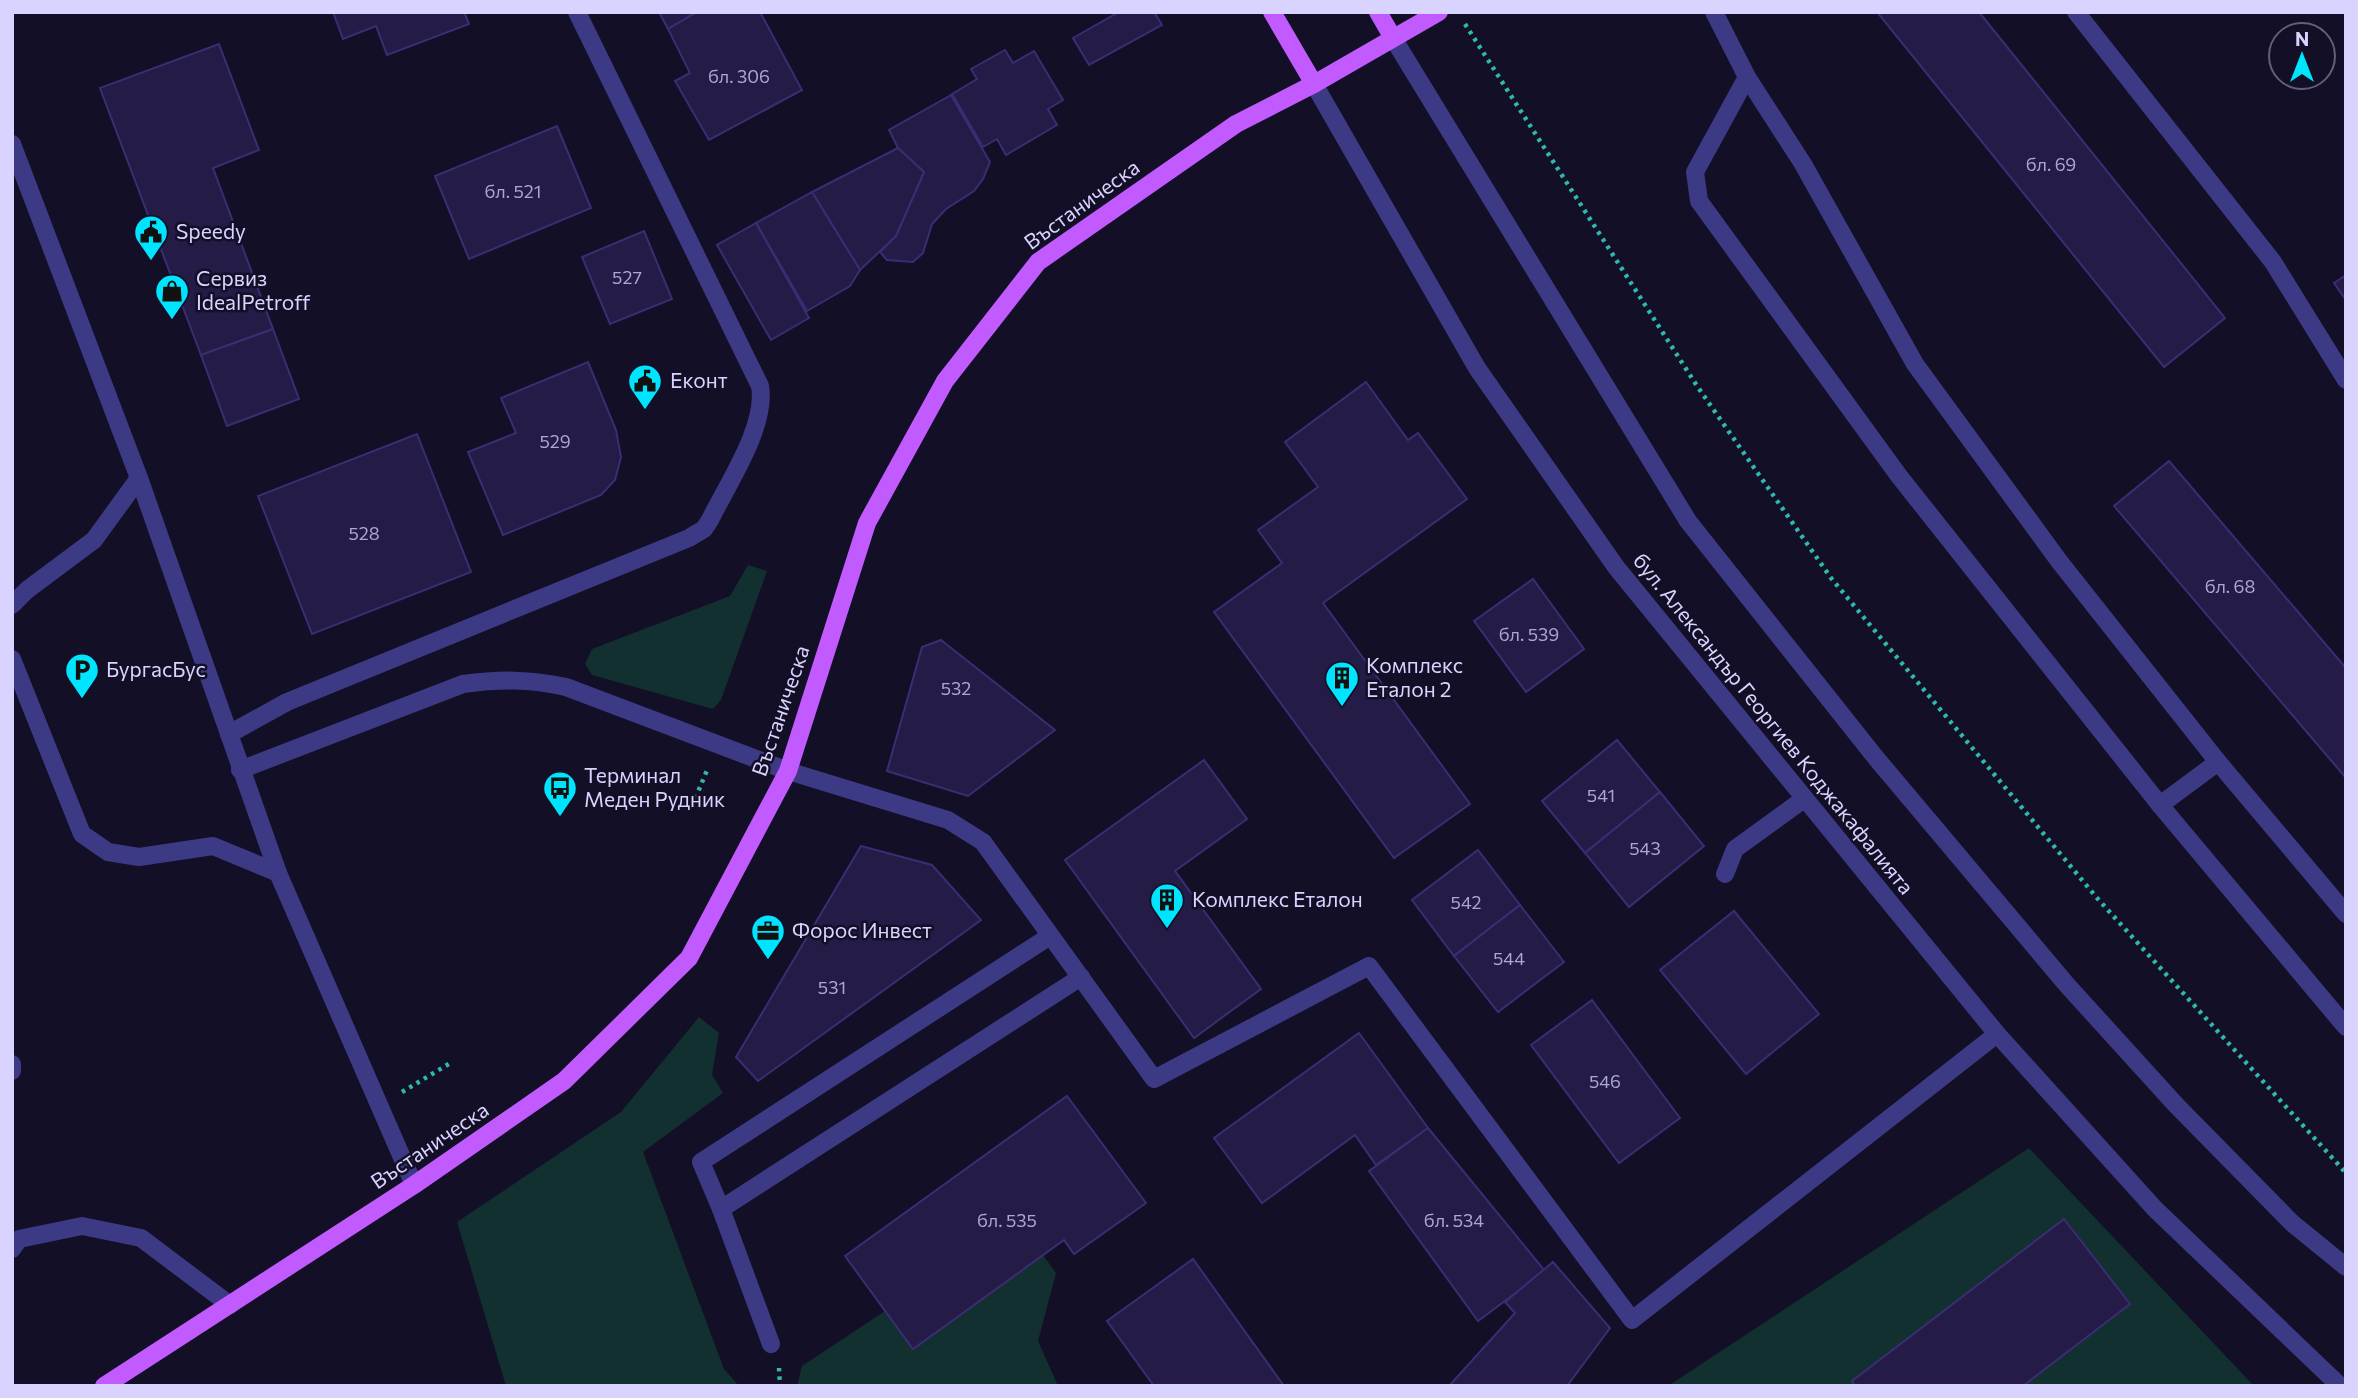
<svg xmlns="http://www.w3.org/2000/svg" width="2358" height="1398" font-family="Commissioner,sans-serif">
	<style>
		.green { fill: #12302f }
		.building { fill: #241b47; stroke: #3b2d73; stroke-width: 2 }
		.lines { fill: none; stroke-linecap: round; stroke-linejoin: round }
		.path { stroke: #2fb8b0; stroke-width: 4.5; stroke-dasharray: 3.5 5; stroke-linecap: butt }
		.minor { stroke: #3d3a85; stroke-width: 18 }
		.major { stroke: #c25bff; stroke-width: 18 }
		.labels { text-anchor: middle; stroke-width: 5; stroke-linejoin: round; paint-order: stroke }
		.number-label { font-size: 18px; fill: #aca6d1 }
		.street-label { font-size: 21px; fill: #d9d4ff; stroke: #130f26 }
		.poi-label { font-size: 21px; fill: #d9d4ff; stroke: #130f26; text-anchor: start }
	</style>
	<rect width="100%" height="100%" fill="#130f26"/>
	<g class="green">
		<polygon points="748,565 767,571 721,700 713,709 592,675 585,664 592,649 730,596"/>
		<polygon points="699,1017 719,1033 712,1075 723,1093 643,1152 724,1369 739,1386 506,1386 457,1222 621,1112"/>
		<polygon points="2029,1148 2254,1386 1668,1386"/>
		<polygon points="1043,1255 1056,1273 1038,1341 1058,1386 797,1386 802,1366 885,1311 913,1348"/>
	</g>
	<g class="building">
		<polygon points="333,12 464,12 469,24 387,55 376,26 343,39"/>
		<polygon points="659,12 697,12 668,29"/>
		<polygon points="697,12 760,12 802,90 709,140 675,81 690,73 668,29"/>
		<polygon points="1119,12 1154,12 1162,25 1089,65 1073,38"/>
		<polygon points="1877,12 1979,12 2225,318 2164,367"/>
		<polygon points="219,44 259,150 213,168 273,329 201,355 100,88"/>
		<polygon points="1005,50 1013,63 1034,51 1063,100 1048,109 1057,125 1006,155 997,139 983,147 952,94 977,79 971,69"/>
		<polygon points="951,95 990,162 983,179 974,191 946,209 932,224 923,253 913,262 887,260 880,252 896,236 924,172 898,148 889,130"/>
		<polygon points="557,126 591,208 469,259 435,176"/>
		<polygon points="898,148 924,172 896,236 860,270 812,192"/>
		<polygon points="812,192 860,270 850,286 807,311 756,223"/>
		<polygon points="756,223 809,318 771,340 717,245"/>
		<polygon points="644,231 672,299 610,324 582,257"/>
		<polygon points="2346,275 2346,300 2334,283"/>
		<polygon points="273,329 299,399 227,426 201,355"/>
		<polygon points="588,362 616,430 621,457 615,480 601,495 503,535 468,452 516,433 501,398"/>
		<polygon points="1366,382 1408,440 1418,433 1467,499 1323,603 1470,804 1394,858 1214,612 1282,563 1258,530 1318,487 1285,442"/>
		<polygon points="417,434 471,572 312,634 258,496"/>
		<polygon points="2169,461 2346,668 2346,778 2114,506"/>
		<polygon points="1533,579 1584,649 1526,692 1474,621"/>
		<polygon points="941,640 1055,730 968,796 887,771 922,647"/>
		<polygon points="1617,740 1660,792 1585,853 1542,801"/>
		<polygon points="1204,760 1247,819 1175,871 1261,989 1194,1038 1065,860"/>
		<polygon points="1660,792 1704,846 1629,907 1585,853"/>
		<polygon points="861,846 932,865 981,920 758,1081 736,1057"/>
		<polygon points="1478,850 1520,905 1454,956 1412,900"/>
		<polygon points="1520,905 1564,962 1498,1012 1454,956"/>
		<polygon points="1734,911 1819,1014 1746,1074 1660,970"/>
		<polygon points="1592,1000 1680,1118 1619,1163 1531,1045"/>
		<polygon points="1359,1033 1428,1128 1376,1165 1355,1135 1262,1203 1214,1138"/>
		<polygon points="1067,1096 1146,1203 1074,1254 1064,1240 913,1349 845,1256"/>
		<polygon points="1428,1128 1545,1271 1478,1321 1369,1171"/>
		<polygon points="2064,1219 2130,1304 2023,1386 1855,1386 1852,1381"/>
		<polygon points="1193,1259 1284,1386 1154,1386 1107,1321"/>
		<polygon points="1553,1262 1610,1328 1567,1386 1449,1386 1515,1313 1505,1302"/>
	</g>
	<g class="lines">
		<g class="path">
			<polyline points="1465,24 1697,386 1831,578 2097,898 2346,1173"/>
			<polyline points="692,806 708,768"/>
			<polyline points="402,1092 452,1062"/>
			<polyline points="779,1368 780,1386"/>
		</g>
		<g class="minor">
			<polyline points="1714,12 1747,77 1803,164 1915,364 2059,561 2218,762 2346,914"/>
			<polyline points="2076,12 2273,262 2346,380"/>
			<polyline points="1393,38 1688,521 1876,758 2067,985 2176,1105 2292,1223 2346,1267"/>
			<polyline points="1747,77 1695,172 1699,201 1899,476 2160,805 2346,1027"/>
			<polyline points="1314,84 1477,368 1616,567 1997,1034 2155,1209 2340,1386"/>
			<polyline points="12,144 139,478 278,873 414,1185"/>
			<polyline points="12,605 27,590 94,540 139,478"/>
			<polyline points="12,659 82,834 108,852 139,857 213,846 278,873"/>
			<path d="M229,734L287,702L689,538L704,529L710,520C728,483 767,426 760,386L577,12"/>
			<path d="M240,770L463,684C499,679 530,679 566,687L788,771L948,820L983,842L1154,1079L1369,966L1632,1320L1997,1034"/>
			<polyline points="2160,805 2218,762"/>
			<polyline points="1725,874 1735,849 1804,799"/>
			<polyline points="12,1064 12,1071"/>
			<polyline points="721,1209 701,1162 1050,936"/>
			<polyline points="12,1249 19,1239 82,1226 141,1238 230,1305"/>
			<polyline points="771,1344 721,1209 1081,977"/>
		</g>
		<g class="major">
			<polyline points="1272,12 1314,84"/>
			<polyline points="1378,12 1393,38"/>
			<polyline points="104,1386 414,1185 564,1081 689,958 788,771 867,523 945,381 1038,262 1236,124 1314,84 1439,12"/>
		</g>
	</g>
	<defs>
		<g id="civic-pin" transform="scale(1.75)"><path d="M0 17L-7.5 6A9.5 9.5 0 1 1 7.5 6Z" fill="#00e5ff" stroke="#130f26"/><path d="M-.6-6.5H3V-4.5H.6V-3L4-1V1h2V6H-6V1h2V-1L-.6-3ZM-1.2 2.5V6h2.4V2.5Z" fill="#111"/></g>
		<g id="shop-pin" transform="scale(1.75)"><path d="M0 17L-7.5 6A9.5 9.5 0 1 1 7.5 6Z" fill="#00e5ff" stroke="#130f26"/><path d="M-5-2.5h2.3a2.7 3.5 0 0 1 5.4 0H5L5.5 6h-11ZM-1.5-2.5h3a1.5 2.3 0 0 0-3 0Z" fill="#111"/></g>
		<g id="parking-pin" transform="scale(1.75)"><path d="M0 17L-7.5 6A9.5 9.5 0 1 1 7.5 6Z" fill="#00e5ff" stroke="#130f26"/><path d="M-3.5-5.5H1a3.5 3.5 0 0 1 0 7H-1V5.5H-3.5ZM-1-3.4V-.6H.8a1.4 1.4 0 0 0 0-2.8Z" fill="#111"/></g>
		<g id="building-pin" transform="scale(1.75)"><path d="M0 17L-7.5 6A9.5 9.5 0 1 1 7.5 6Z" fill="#00e5ff" stroke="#130f26"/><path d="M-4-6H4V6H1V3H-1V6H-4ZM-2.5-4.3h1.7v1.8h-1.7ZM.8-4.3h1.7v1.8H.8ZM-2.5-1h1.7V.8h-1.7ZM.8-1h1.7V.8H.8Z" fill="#111"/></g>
		<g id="bus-pin" transform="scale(1.75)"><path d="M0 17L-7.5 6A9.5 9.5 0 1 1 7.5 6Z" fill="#00e5ff" stroke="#130f26"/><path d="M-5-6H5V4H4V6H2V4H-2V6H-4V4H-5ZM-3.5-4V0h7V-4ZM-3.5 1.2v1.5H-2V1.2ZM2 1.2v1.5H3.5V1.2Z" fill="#111"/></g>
		<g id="office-pin" transform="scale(1.75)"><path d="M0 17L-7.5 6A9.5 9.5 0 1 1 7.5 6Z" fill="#00e5ff" stroke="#130f26"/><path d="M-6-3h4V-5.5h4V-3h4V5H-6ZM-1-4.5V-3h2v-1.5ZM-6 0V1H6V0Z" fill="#111"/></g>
	</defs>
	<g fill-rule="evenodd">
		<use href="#civic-pin" x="151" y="232"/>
		<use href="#shop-pin" x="172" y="291"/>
		<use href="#civic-pin" x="645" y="381"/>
		<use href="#parking-pin" x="82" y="670"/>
		<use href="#building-pin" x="1342" y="678"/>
		<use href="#bus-pin" x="560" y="788"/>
		<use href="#building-pin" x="1167" y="900"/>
		<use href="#office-pin" x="768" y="931"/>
	</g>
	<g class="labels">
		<g class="number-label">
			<text x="739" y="83">бл. 306</text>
			<text x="2051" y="171">бл. 69</text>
			<text x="513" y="198">бл. 521</text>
			<text x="627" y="284">527</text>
			<text x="555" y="448">529</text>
			<text x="364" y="540">528</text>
			<text x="2230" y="593">бл. 68</text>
			<text x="1529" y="641">бл. 539</text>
			<text x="956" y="695">532</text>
			<text x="1601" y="802">541</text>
			<text x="1645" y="855">543</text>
			<text x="1466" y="909">542</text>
			<text x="1509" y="965">544</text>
			<text x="832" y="994">531</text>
			<text x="1605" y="1088">546</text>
			<text x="1007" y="1227">бл. 535</text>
			<text x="1454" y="1227">бл. 534</text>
		</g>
		<g class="street-label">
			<text transform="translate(1082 205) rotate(-36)" y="7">Въстаническа</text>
			<text transform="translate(781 711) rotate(-71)" y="7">Въстаническа</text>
			<text transform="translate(1773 724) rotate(51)" y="7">бул. Александър Георгиев Коджакафалията</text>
			<text transform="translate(430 1146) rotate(-34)" y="7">Въстаническа</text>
		</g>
		<g class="poi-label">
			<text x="176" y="239">Speedy</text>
			<text x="196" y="286">Сервиз<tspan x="196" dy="24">IdealPetroff</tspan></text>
			<text x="670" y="388">Еконт</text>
			<text x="1366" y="673">Комплекс<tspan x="1366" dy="24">Еталон 2</tspan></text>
			<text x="106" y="677">БургасБус</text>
			<text x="584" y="783">Терминал<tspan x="584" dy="24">Меден Рудник</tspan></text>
			<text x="1192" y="907">Комплекс Еталон</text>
			<text x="792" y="938">Форос Инвест</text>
		</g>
	</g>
	<rect width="2358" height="1398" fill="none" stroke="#d9d4ff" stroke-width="28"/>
	<g transform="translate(2302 56)"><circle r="33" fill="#130f26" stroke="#625e7d" stroke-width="2"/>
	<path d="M0-5L12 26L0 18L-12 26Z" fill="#00e5ff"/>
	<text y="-10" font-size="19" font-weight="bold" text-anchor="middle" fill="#d9d4ff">N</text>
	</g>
</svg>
